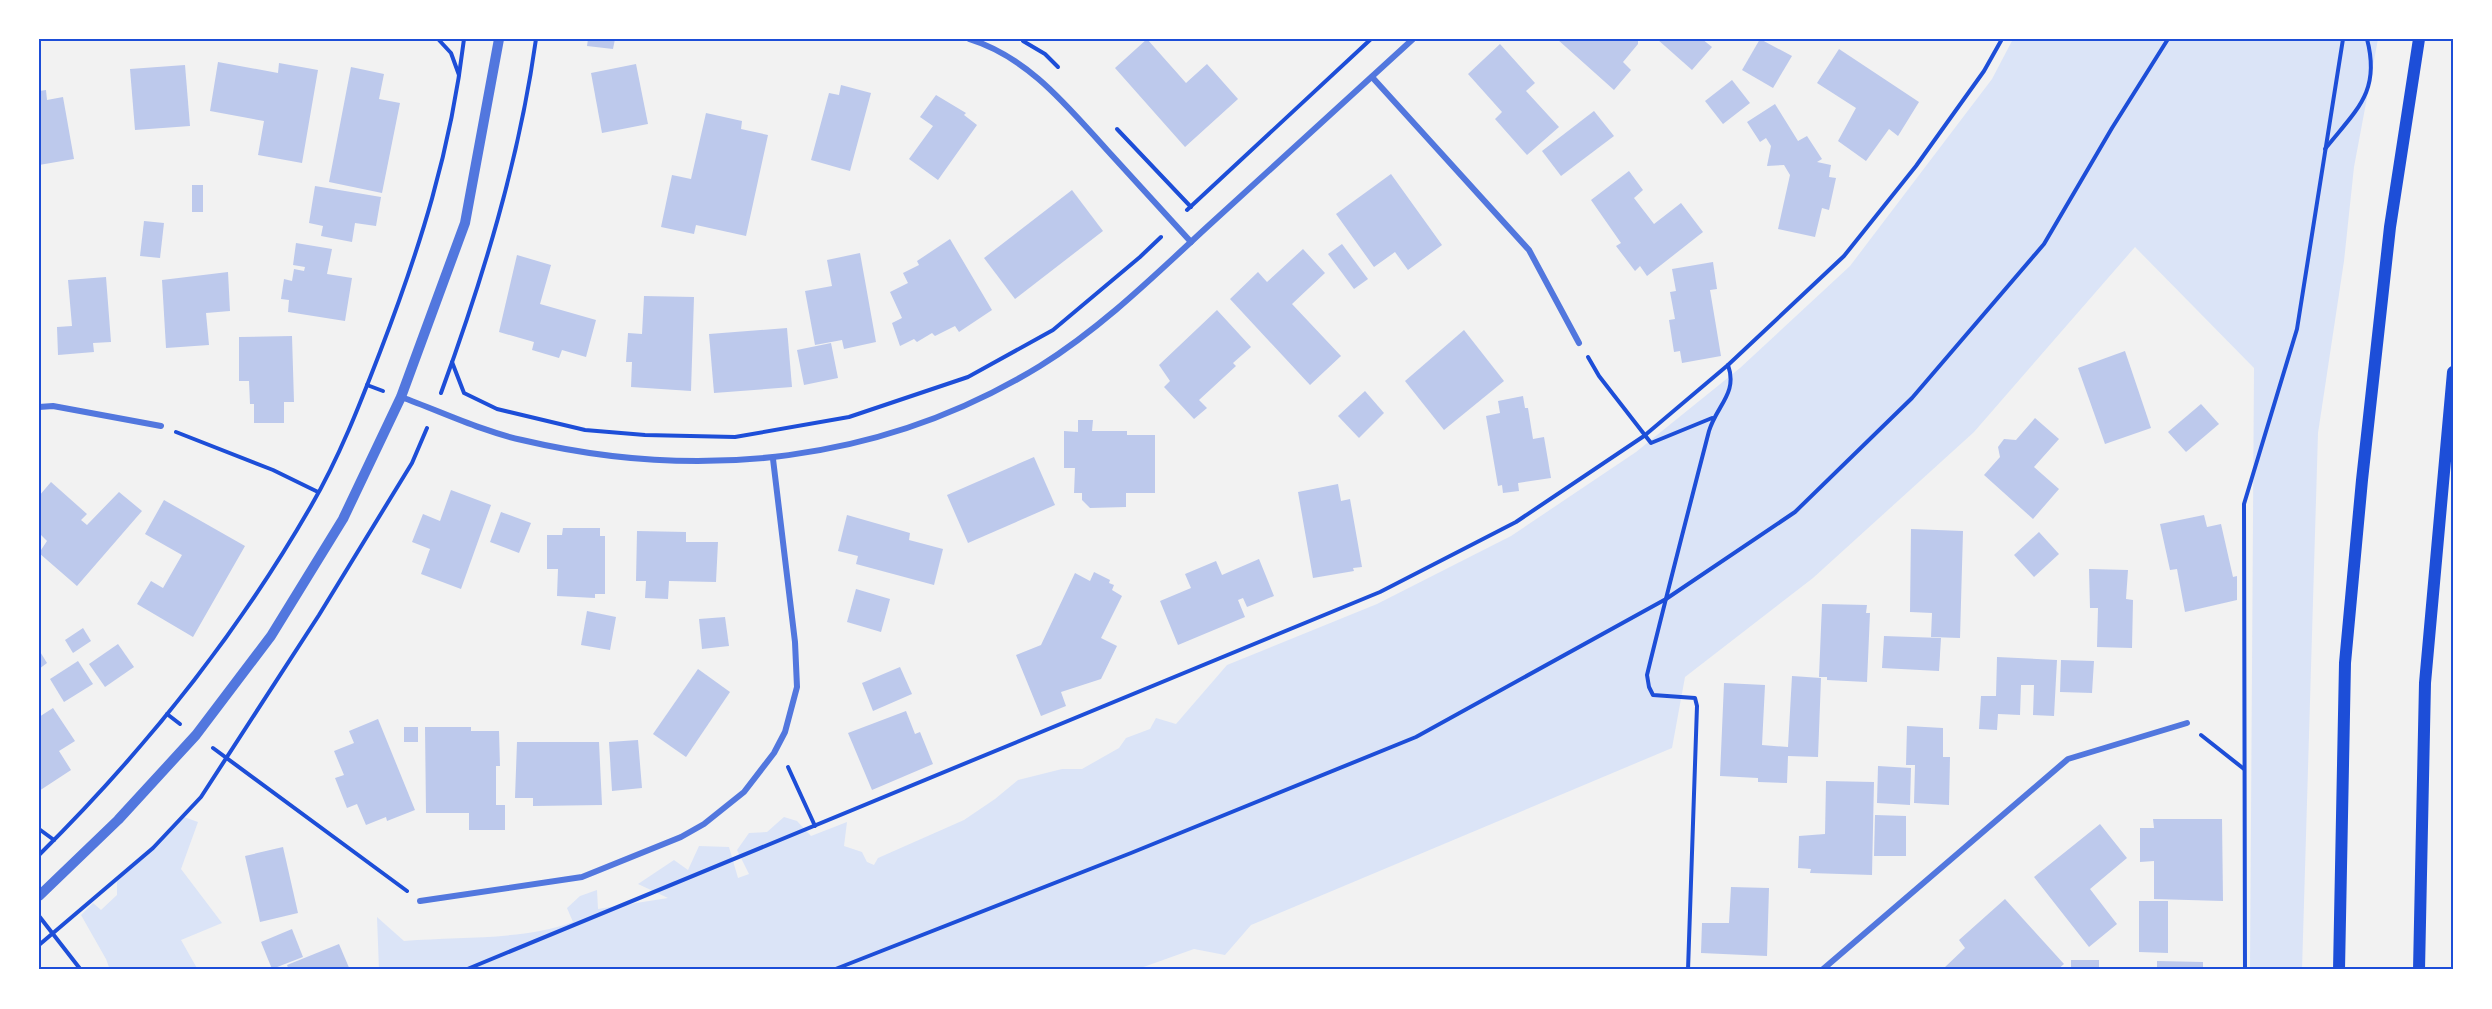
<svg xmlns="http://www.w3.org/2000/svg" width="2492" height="1009" font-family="'DM Sans',sans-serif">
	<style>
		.green { fill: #dbe4f7 }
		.building { fill: #bdc9ec }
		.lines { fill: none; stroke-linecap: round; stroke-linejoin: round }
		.path { stroke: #1d4ed8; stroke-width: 4 }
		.minor { stroke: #5277de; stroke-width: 6 }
		.tertiary { stroke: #5277de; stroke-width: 10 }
		.secondary { stroke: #1d4ed8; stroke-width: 12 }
		.neatline { fill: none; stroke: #1d4ed8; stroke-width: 2 }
	</style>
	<rect width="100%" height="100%" fill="#f2f2f2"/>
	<g class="green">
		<path d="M2013,39H2378L2354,167L2344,261L2318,433L2302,970H2250L2254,368L2135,247L1974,432L1813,578L1685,677L1672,748L1251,925L1225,955L1194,949L1135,970H379L377,917L404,941C460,936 520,941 573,922L567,908L580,896L597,890L598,909L668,898L638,884L674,860L688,870L699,846L729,847L738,878L749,874L737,850L749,833L767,832L784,817L797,821L811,836L847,822L844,846L862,852L867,862L874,865L878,858L964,820L995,799L1018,780L1062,769H1082L1119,748L1126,738L1150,729L1156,718L1176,724L1227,665L1377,604L1511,536L1636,452L1740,368L1850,266L1992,79Z"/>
		<polygon points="184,817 198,822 181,869 222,923 181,940 198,970 110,970 106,959 81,915 93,903 101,910 117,895 117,881"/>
	</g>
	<g class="building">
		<polygon points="588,39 615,39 613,49 587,46"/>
		<polygon points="1147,39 1186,83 1207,64 1238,99 1185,147 1115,68"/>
		<polygon points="1557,39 1638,39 1638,44 1623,62 1631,70 1614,90"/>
		<polygon points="1657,39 1702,39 1712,47 1692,70"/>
		<polygon points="1760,39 1792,56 1773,88 1742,70"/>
		<polygon points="1500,44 1535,83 1526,91 1559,127 1527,155 1495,119 1502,112 1468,74"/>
		<polygon points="1839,49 1919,102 1898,136 1889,129 1866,161 1838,141 1856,108 1817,83"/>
		<polygon points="218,62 278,73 279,63 318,70 302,163 258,155 264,121 210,111"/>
		<polygon points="636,64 648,124 602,133 591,73"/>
		<polygon points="185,65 190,126 135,130 130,69"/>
		<polygon points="351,67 384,74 379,99 400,103 382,193 329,182"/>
		<polygon points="1732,80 1750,103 1723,124 1705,101"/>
		<polygon points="841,85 871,93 850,171 811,160 829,93 839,95"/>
		<polygon points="46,90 47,100 63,97 74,159 39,165 39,91"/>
		<polygon points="936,95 966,113 964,115 977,125 938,180 909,159 933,126 920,117"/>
		<polygon points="1775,104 1798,141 1807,136 1822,159 1817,162 1831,165 1829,177 1836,178 1829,210 1822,208 1815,237 1778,229 1790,175 1784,165 1767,166 1771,146 1766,138 1760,142 1747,122"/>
		<polygon points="1594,111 1614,136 1561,176 1542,151"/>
		<polygon points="706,113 742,121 741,129 768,135 746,236 696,225 694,234 661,227 672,175 691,179"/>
		<polygon points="1629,171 1643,190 1634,198 1654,224 1681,203 1703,232 1647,276 1640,266 1635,271 1616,246 1621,243 1591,200"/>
		<polygon points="1391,174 1442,245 1408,270 1395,252 1374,267 1336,214"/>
		<rect x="192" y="185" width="11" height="27"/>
		<polygon points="315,186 381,197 376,226 355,223 352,242 321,236 323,226 309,223"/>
		<polygon points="1072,190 1103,231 1015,299 984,258"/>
		<polygon points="144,221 164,223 160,258 140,256"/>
		<polygon points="950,239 992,310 959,332 955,326 935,336 932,333 917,342 914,339 900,346 892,323 902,318 890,292 908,283 903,273 919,265 917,261"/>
		<polygon points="296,243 332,249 327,274 352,278 345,321 288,312 289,300 281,299 284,279 292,281 294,269 304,271 305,267 293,265"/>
		<polygon points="1342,244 1368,279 1354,289 1328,254"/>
		<polygon points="1303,249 1325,273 1292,304 1341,356 1310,385 1230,299 1258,272 1267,282"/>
		<polygon points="860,253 876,342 844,349 842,340 815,345 805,291 832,286 827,260"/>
		<polygon points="517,255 551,265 540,304 596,320 586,357 562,350 559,358 532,350 534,342 499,332"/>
		<polygon points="1713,262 1717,289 1710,290 1721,356 1682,363 1680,351 1674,352 1669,320 1675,319 1670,292 1676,291 1672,269"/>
		<polygon points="228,272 230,311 206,313 209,345 166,348 162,280"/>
		<polygon points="106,277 111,342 93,343 94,352 58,355 57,327 72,326 68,280"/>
		<polygon points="644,296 694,297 691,391 631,387 632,362 626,362 628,333 642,334"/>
		<polygon points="1217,310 1251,347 1233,363 1236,366 1199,400 1207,408 1194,419 1164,387 1170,381 1159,365"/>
		<polygon points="787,328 792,387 714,393 709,334"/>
		<polygon points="1464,330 1504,381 1444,430 1405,381"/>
		<polygon points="292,336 294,402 284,402 284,423 254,423 254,404 250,404 249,381 239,381 239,337"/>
		<polygon points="831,343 838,378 804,385 797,350"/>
		<polygon points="2125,351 2151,428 2105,444 2078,368"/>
		<polygon points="1365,391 1384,413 1359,438 1338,416"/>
		<polygon points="1523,396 1525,408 1528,408 1533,439 1544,437 1551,478 1518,483 1519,491 1503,493 1502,485 1498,486 1486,416 1500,413 1498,401"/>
		<polygon points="2201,404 2219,424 2186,452 2168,432"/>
		<polygon points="2035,418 2059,439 2034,467 2059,489 2033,519 1984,475 2000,457 1998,447 2004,439 2016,440"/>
		<polygon points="1078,420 1093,420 1092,431 1127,431 1127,435 1155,435 1155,493 1126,493 1126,507 1090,508 1082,500 1082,493 1074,493 1075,468 1064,468 1064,431 1078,432"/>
		<polygon points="1034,457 1055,505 968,543 947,495"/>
		<polygon points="51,482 87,514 81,520 87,525 119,492 142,511 77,586 39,553 47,541 39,533 39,496"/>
		<polygon points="1338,484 1341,501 1350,499 1362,567 1353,568 1354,571 1313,578 1298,492"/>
		<polygon points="451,490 491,505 461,589 421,574 430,549 412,542 423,514 440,521"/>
		<polygon points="164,500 245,546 193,637 137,604 151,581 163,588 182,555 145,534"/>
		<polygon points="501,512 531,523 519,553 490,542"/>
		<polygon points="847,515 910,533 909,540 943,549 934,585 856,564 858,556 838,551"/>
		<polygon points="2204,515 2207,527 2221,524 2233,577 2237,576 2237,600 2185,612 2177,569 2170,570 2160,524"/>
		<polygon points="563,528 600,528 600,536 605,536 605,594 595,594 595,598 557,596 558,569 547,569 547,535 562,535"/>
		<polygon points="1911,529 1963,531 1960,638 1931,637 1932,613 1910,612"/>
		<polygon points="637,531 686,532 686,542 718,542 716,582 669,581 668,599 645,598 646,581 636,581"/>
		<polygon points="2039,532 2059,554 2034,577 2014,555"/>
		<polygon points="1259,559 1274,596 1247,607 1243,598 1238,600 1245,617 1178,645 1160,601 1191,588 1185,574 1216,561 1222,575"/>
		<polygon points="2089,569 2128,570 2126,599 2133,600 2132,648 2097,647 2098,608 2090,608"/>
		<polygon points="1094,572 1110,580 1109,583 1114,585 1112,590 1122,596 1101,638 1117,646 1101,679 1061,692 1066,706 1041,716 1016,655 1041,645 1075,573 1090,581"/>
		<polygon points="856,589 890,599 881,632 847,622"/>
		<polygon points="1822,604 1867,605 1866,613 1870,613 1867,682 1827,680 1827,677 1819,677"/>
		<polygon points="587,611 616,617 610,650 581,645"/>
		<polygon points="725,617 729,646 702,649 699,619"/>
		<polygon points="83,628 91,641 73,653 65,640"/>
		<polygon points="1884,636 1941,638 1939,671 1882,668"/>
		<polygon points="118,644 134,667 105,687 89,664"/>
		<polygon points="39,650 47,663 39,669"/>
		<polygon points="1997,657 2057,660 2054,716 2033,715 2034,685 2021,685 2020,715 1998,714 1997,730 1979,729 1981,696 1996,696"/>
		<polygon points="2061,660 2094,661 2092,693 2060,692"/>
		<polygon points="78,661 93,684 64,702 50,679"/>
		<polygon points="900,667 912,694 873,711 862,683"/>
		<polygon points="698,669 730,692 686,757 653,734"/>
		<polygon points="1792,676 1821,678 1818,757 1788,756 1787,783 1758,782 1758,778 1720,776 1724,683 1765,685 1762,745 1788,747"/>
		<polygon points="53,708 75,741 59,751 71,770 39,791 39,717"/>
		<polygon points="906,711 915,734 920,732 933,764 872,790 848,733"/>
		<polygon points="378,719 415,810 387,821 386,817 366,825 357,804 347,808 335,778 344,775 334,751 354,743 349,731"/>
		<polygon points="1907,726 1943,728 1943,757 1950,757 1949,805 1914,803 1915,765 1906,765"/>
		<rect x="404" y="727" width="14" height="15"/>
		<polygon points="425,727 471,727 471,731 499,731 500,766 496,766 496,805 505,805 505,830 469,830 469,813 426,813"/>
		<polygon points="638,740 642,788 612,791 609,742"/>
		<polygon points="517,742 599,742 602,805 533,806 533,798 515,798"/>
		<polygon points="1878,766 1911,768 1910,805 1877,803"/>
		<polygon points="1826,781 1874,782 1872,875 1810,873 1811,869 1798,868 1799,836 1825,834"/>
		<polygon points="1875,815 1906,816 1906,856 1874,856"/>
		<polygon points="2153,819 2222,819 2223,901 2154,899 2154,861 2140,862 2140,828 2154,828"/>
		<polygon points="2100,824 2127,858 2090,889 2117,924 2089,947 2034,877"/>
		<polygon points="283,847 298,913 260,922 245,856"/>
		<polygon points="1731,887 1769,888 1767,956 1701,953 1702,923 1729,923"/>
		<polygon points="2005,899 2064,964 2057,970 1946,970 1944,968 1965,948 1959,940"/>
		<polygon points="2139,901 2168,901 2168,953 2139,952"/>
		<polygon points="292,929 303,957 272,969 261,942"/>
		<polygon points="339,944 350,970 289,970 287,965"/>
		<rect x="2071" y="960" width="28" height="10"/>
		<polygon points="2157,961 2203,962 2203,970 2157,970"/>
	</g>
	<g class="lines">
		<g class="path">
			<polyline points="438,39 451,53 459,75"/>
			<polyline points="1023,41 1045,54 1058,67"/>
			<polyline points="1117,129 1191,207"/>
			<path d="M2325,149C2356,110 2381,92 2367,39"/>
			<polyline points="1187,210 1371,39"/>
			<polyline points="1588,357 1599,376 1651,443 1712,418"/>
			<polyline points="452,362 464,393 497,409 585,430 645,435 735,437 849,417 968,377 1053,330 1140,257 1161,237"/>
			<polyline points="367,385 383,391"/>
			<path d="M441,393C483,278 519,161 536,39"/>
			<polyline points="176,432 273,470 318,492"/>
			<polyline points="167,714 180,724"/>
			<polyline points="2201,735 2244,769"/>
			<polyline points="213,748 407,891"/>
			<polyline points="788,767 815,826"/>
			<polyline points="39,829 54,840"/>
			<path d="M39,855C143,752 238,633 311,506C339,458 360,404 380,352C420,248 451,150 464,39"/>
			<polyline points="39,916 81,970"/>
			<polyline points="39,945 153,848 201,797 319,615 412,463 427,428"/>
			<polyline points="465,970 1380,592 1516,522 1644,436 1728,365 1844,256 1916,166 1984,71 2002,39"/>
			<polyline points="833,970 1131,853 1416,737 1666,599 1795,512 1912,398 2044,244 2112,128 2168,39"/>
			<path d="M1688,970L1697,706L1695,698L1653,695L1649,687L1647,675C1667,593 1688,512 1709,431C1717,405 1738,393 1728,365"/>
			<polyline points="2245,970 2244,504 2297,329 2343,39"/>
		</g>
		<g class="minor">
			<path d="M969,39C1028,57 1067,106 1107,150C1135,181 1163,211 1191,242"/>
			<polyline points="1372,77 1529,250 1579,343"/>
			<path d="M401,397C440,411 481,431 522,440C700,482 882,463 1040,366C1101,328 1153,277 1206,228C1275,165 1344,102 1413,39"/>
			<polyline points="39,407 53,406 161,426"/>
			<polyline points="420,901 582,877 681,837 704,824 744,792 774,753 785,732 797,687 795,642 773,459"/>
			<polyline points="1822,970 2068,759 2187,723"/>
		</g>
		<polyline class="tertiary" points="39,896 118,820 196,735 271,636 343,519 401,397 465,223 499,39"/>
		<g class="secondary">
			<polyline points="2339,970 2345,663 2362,480 2390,227 2419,39"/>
			<polyline points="2419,970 2425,683 2453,372"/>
		</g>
	</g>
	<rect width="2492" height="1009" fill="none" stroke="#ffffff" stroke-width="81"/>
	<rect x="40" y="40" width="2412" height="928" class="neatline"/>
</svg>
